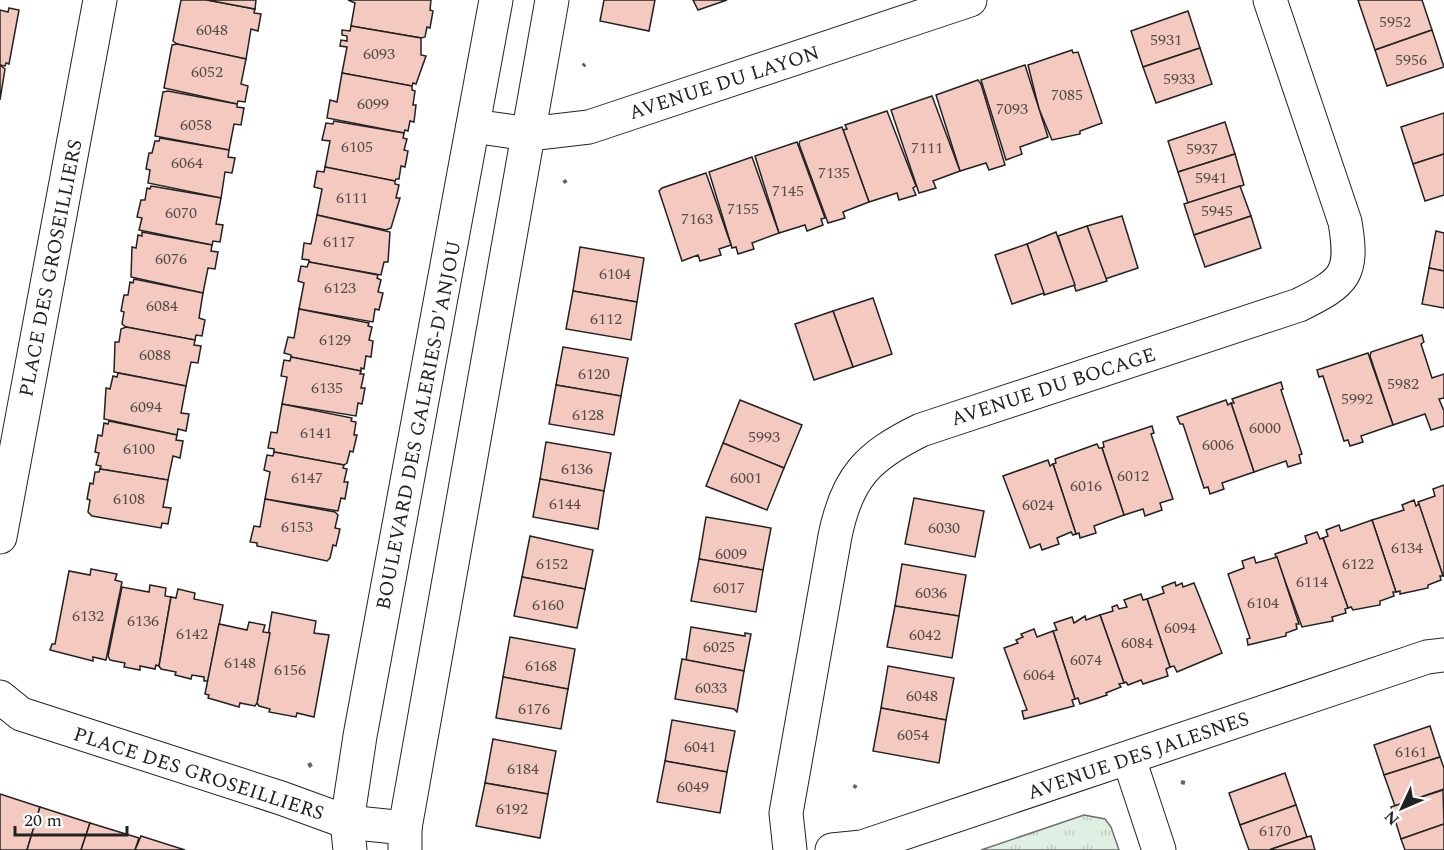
<svg xmlns="http://www.w3.org/2000/svg" width="1444" height="850" font-family="Spectral,serif">
	<style>
		.park { fill: url(#park-tufts); stroke: #6f6f6f; stroke-width: 1.5 }
		.building { fill: #f3c9c0; stroke: #222; stroke-width: 1.5 }
		.lines { fill: none; stroke-linecap: round; stroke-linejoin: round }
		.street-casing { stroke: #222; stroke-width: 35 }
		.secondary-casing { stroke: #222; stroke-width: 35 }
		.path { stroke: #646464; stroke-width: 4; stroke-dasharray: 4.5 3; stroke-linecap: butt }
		.street { stroke: #fff; stroke-width: 33 }
		.secondary { stroke: #fff; stroke-width: 33 }
		.labels { text-anchor: middle; stroke-width: 4.5; stroke-linejoin: round; paint-order: stroke }
		.number-label { font-size: 16px; fill: #564c4a }
		.street-label { font-size: 20px; fill: #222; stroke: #fff }
	</style>
	<defs>
		<pattern id="park-tufts" width="24" height="20" patternUnits="userSpaceOnUse" patternTransform="scale(1.5)"><rect width="24" height="20" fill="#e0efe3"/><path d="M3 7l-1-3M5 7V3M7 7l1-3M15 17l-1-3M17 17v-4M19 17l1-3" fill="none" stroke="#c0cdc2"/></pattern>
	</defs>
	<rect width="100%" height="100%" fill="#fff"/>
	<polygon class="park" points="1084,815 1105,819 1111,827 1119,850 981,850"/>
	<g class="building">
		<polygon points="181,0 207,0 255,9 254,13 261,14 258,31 251,29 246,59 177,44 173,41"/>
		<polygon points="207,0 256,0 255,9"/>
		<polygon points="348,0 431,0 430,10 433,11 430,28 427,27 425,37 421,38 351,26 355,3"/>
		<polygon points="604,0 655,0 649,31 600,21"/>
		<polygon points="693,0 727,0 698,10"/>
		<polygon points="1358,0 1422,0 1432,30 1375,50"/>
		<polygon points="9,8 19,10 9,64 6,63 5,66 0,65 0,10 8,12"/>
		<polygon points="1188,11 1200,48 1143,67 1131,31"/>
		<polygon points="351,26 421,38 421,55 426,56 416,84 413,83 412,86 342,73 347,47 340,46 341,40 347,41 347,36 342,35 342,30 350,31"/>
		<polygon points="1432,30 1444,67 1387,86 1375,50"/>
		<polygon points="177,44 246,59 241,84 248,86 245,102 238,101 237,104 164,88 172,45"/>
		<polygon points="1200,48 1212,84 1156,103 1143,67"/>
		<polygon points="1072,50 1073,53 1078,52 1102,123 1080,131 1080,134 1052,140 1039,109 1028,65"/>
		<polygon points="0,65 5,69 0,100"/>
		<polygon points="1025,65 1048,137 1020,147 1022,154 1006,160 981,80"/>
		<polygon points="342,73 412,86 412,90 415,91 413,105 416,105 414,122 410,121 408,131 405,130 404,133 327,118 330,100 337,102"/>
		<polygon points="978,80 981,84 1005,165 989,170 986,163 960,171 936,95"/>
		<polygon points="168,91 237,104 237,107 244,108 241,125 234,124 229,150 155,136 163,92"/>
		<polygon points="932,96 960,171 933,181 936,188 919,193 891,110"/>
		<polygon points="887,111 916,186 913,188 916,195 899,200 897,193 869,202 843,130 847,129 845,125"/>
		<polygon points="1444,113 1444,154 1413,164 1401,127"/>
		<polygon points="334,121 404,133 403,138 407,139 404,150 408,151 405,167 401,166 399,179 396,179 395,181 325,167 330,141 322,140 326,123 333,124"/>
		<polygon points="1225,122 1235,154 1178,172 1168,141"/>
		<polygon points="842,127 869,202 843,212 845,218 828,223 799,144 800,141"/>
		<polygon points="160,138 229,150 228,157 235,158 232,173 225,172 221,198 148,183 150,170 146,169 149,153 152,153 155,141 159,141"/>
		<polygon points="797,142 825,218 821,219 823,225 807,231 805,225 779,233 755,156"/>
		<polygon points="1235,154 1244,185 1188,203 1178,172"/>
		<polygon points="1444,154 1444,195 1425,201 1413,164"/>
		<polygon points="752,157 779,233 752,243 754,249 738,254 736,247 732,248 709,172"/>
		<polygon points="325,167 395,181 395,184 399,185 396,198 400,198 391,228 386,230 317,215 322,189 314,187 317,171 324,172"/>
		<polygon points="706,173 731,245 719,249 721,255 700,261 698,255 682,261 659,191 662,188"/>
		<polygon points="151,186 221,198 216,224 223,225 220,242 213,241 212,245 139,230 142,218 137,217 141,200 145,200 147,188 150,189"/>
		<polygon points="1240,186 1251,216 1194,235 1184,204"/>
		<polygon points="317,215 390,232 388,262 384,262 381,275 309,262 309,260 302,259 304,243 311,244"/>
		<polygon points="1122,216 1138,268 1105,279 1087,226"/>
		<polygon points="1251,216 1261,248 1205,267 1194,235"/>
		<polygon points="1087,226 1107,281 1076,291 1058,236"/>
		<polygon points="1436,231 1444,233 1444,271 1429,268"/>
		<polygon points="142,232 212,245 211,251 218,252 215,269 208,268 203,293 131,277 132,247 136,248 138,235 142,236"/>
		<polygon points="1056,232 1075,285 1044,295 1027,244"/>
		<polygon points="1027,244 1044,293 1012,304 995,255"/>
		<polygon points="580,247 644,258 637,302 573,291"/>
		<polygon points="309,262 378,275 377,278 381,280 378,292 383,293 379,310 375,309 373,322 299,309 304,283 298,281 301,266 307,267"/>
		<polygon points="1429,268 1444,271 1444,308 1422,304"/>
		<polygon points="134,279 203,293 199,318 205,320 202,336 196,335 195,340 126,327 122,324 124,312 121,311 124,295 128,295 130,282 133,283"/>
		<polygon points="573,291 637,302 631,340 566,329"/>
		<polygon points="873,298 892,354 853,367 833,311"/>
		<polygon points="299,309 369,323 368,326 372,327 369,340 373,341 371,357 366,356 364,369 361,368 361,371 291,357 291,355 284,353 288,337 294,338"/>
		<polygon points="833,311 853,367 814,380 795,324"/>
		<polygon points="126,327 195,340 194,345 201,346 198,363 191,362 186,386 114,372 115,342 119,342 121,329"/>
		<polygon points="1422,335 1424,342 1421,344 1432,378 1444,374 1444,398 1439,399 1444,411 1444,426 1431,430 1425,414 1393,425 1370,356 1371,352"/>
		<polygon points="563,347 628,358 621,396 556,385"/>
		<polygon points="1368,353 1393,425 1361,436 1363,442 1350,446 1348,440 1344,441 1323,376 1319,377 1317,370"/>
		<polygon points="291,357 361,371 360,374 364,374 361,388 365,388 362,404 358,403 356,416 282,404 287,377 281,376 284,360 290,361"/>
		<polygon points="118,373 186,386 181,413 189,414 186,431 178,429 177,435 104,419 106,388 110,389 113,376 117,377"/>
		<polygon points="1281,382 1283,389 1281,390 1302,454 1299,455 1301,463 1288,467 1286,461 1254,472 1231,403 1234,403 1232,399"/>
		<polygon points="556,385 621,396 614,435 549,424"/>
		<polygon points="740,400 802,425 784,468 723,443"/>
		<polygon points="1226,400 1228,405 1231,403 1254,472 1222,483 1224,489 1210,494 1208,487 1204,488 1183,424 1180,424 1177,417"/>
		<polygon points="282,404 352,418 351,421 356,422 354,435 357,435 353,452 350,451 347,463 344,465 274,452 274,449 268,448 271,432 277,433"/>
		<polygon points="109,421 177,435 176,440 183,441 180,458 173,456 168,480 100,469 101,466 96,465 99,453 95,452 98,435 102,436 104,423 108,424"/>
		<polygon points="1152,426 1154,433 1151,434 1173,499 1160,503 1162,510 1145,516 1143,509 1124,515 1102,448 1104,447 1103,442"/>
		<polygon points="546,442 611,453 604,491 540,479"/>
		<polygon points="723,443 784,468 767,510 706,486"/>
		<polygon points="1097,444 1099,448 1102,448 1124,515 1094,526 1096,533 1080,538 1079,533 1076,534 1053,464 1056,463 1055,459"/>
		<polygon points="274,452 344,465 343,468 347,469 344,482 348,482 345,499 341,498 338,511 265,499 270,472 264,470 267,455 273,456"/>
		<polygon points="1048,460 1050,466 1053,464 1076,534 1073,535 1071,532 1057,538 1059,544 1042,550 1040,544 1030,548 1003,476"/>
		<polygon points="100,469 168,480 163,507 171,508 168,524 162,523 161,528 92,516 88,512 90,500 87,499 90,483 93,484 95,472 99,472"/>
		<polygon points="540,479 604,491 598,529 533,517"/>
		<polygon points="1444,485 1444,576 1443,576 1418,502 1435,496 1433,489"/>
		<polygon points="914,498 984,511 975,557 905,544"/>
		<polygon points="265,499 335,512 338,515 335,528 340,529 336,546 333,545 330,558 327,561 257,546 257,543 250,542 254,526 260,527"/>
		<polygon points="1414,500 1416,506 1419,504 1443,576 1440,576 1441,580 1428,585 1428,588 1400,594 1400,591 1396,592 1372,520 1404,510 1402,505"/>
		<polygon points="706,517 771,528 763,570 699,559"/>
		<polygon points="1372,520 1396,592 1393,592 1394,596 1380,601 1380,605 1353,610 1351,607 1348,608 1323,538 1328,536 1326,530 1339,525 1341,531"/>
		<polygon points="1317,532 1320,539 1323,538 1348,608 1345,609 1346,613 1332,617 1333,621 1302,627 1275,554 1307,543 1305,536"/>
		<polygon points="530,536 593,550 585,589 522,577"/>
		<polygon points="1254,557 1256,563 1277,557 1299,624 1296,624 1297,629 1286,633 1286,636 1248,645 1247,639 1250,638 1228,574 1244,568 1242,561"/>
		<polygon points="699,559 763,570 756,612 691,601"/>
		<polygon points="902,564 966,575 959,616 895,606"/>
		<polygon points="91,569 117,574 115,580 122,582 106,660 93,657 93,661 50,650 52,644 55,644 69,571 90,575"/>
		<polygon points="522,577 585,589 577,628 514,616"/>
		<polygon points="1175,582 1176,586 1182,583 1183,587 1194,583 1222,653 1177,672 1174,666 1170,667 1147,599 1164,593 1162,587"/>
		<polygon points="150,585 166,588 165,596 171,597 159,666 156,665 155,669 140,666 140,670 124,667 125,663 110,660 108,656 122,587 149,592"/>
		<polygon points="178,589 195,593 194,599 223,605 208,681 204,681 204,677 192,675 191,679 175,675 176,672 161,669 159,666 171,597 176,598"/>
		<polygon points="1141,594 1143,600 1147,599 1170,667 1166,669 1168,676 1143,684 1141,680 1128,685 1126,682 1124,683 1100,615 1113,611 1112,607 1117,605 1119,609 1127,607 1124,600"/>
		<polygon points="895,606 959,616 952,658 887,647"/>
		<polygon points="272,612 316,621 314,633 329,635 314,717 297,713 296,717 269,712 270,709 259,706 257,703"/>
		<polygon points="1100,615 1124,683 1119,684 1121,687 1106,693 1107,695 1080,704 1078,698 1075,699 1053,631 1057,630 1054,623 1072,617 1074,623 1085,616 1086,620"/>
		<polygon points="249,622 265,625 263,632 270,633 257,703 255,706 240,703 239,707 208,698 209,695 205,694 219,624 247,630"/>
		<polygon points="691,627 745,636 745,633 751,634 744,671 686,660"/>
		<polygon points="1034,629 1037,637 1053,631 1075,699 1072,700 1074,706 1024,719 1022,711 1027,710 1004,648 1018,643 1016,640 1023,637 1021,634"/>
		<polygon points="510,637 575,649 568,689 503,677"/>
		<polygon points="682,659 744,671 737,712 734,709 675,699"/>
		<polygon points="888,666 954,678 946,720 881,708"/>
		<polygon points="503,677 568,689 561,729 496,718"/>
		<polygon points="881,708 946,720 939,763 873,751"/>
		<polygon points="672,720 735,731 727,772 665,761"/>
		<polygon points="1430,726 1440,757 1384,775 1374,745"/>
		<polygon points="493,739 556,751 548,794 485,783"/>
		<polygon points="1440,757 1444,768 1444,789 1395,806 1384,775"/>
		<polygon points="665,761 727,772 720,813 657,802"/>
		<polygon points="1285,773 1296,805 1240,825 1229,793"/>
		<polygon points="485,783 548,794 540,838 476,826"/>
		<polygon points="1443,790 1444,824 1401,839 1391,807"/>
		<polygon points="0,794 40,807 27,850 0,850"/>
		<polygon points="1296,805 1307,837 1269,850 1249,850 1240,825"/>
		<polygon points="40,807 90,823 81,850 27,850"/>
		<polygon points="90,823 139,838 135,850 81,850"/>
		<polygon points="1444,824 1444,850 1405,850 1401,839"/>
		<polygon points="141,836 185,850 135,850"/>
		<polygon points="1311,836 1315,850 1269,850 1307,837"/>
	</g>
	<g class="lines">
		<g class="street-casing">
			<g id="street">
				<polyline points="473,126 529,134 589,127 970,0"/>
				<polyline points="0,537 100,0"/>
				<polyline points="0,697 21,714 281,798 347,822 405,828"/>
				<polyline points="1129,759 1159,850"/>
				<path d="M790,850L786,813L835,536C847,477 868,456 921,430L1299,305C1345,282 1354,275 1345,222L1270,0"/>
				<polyline points="832,850 862,847 1427,657 1444,655"/>
			</g>
		</g>
		<g class="secondary-casing">
			<g id="secondary">
				<polyline points="350,850 347,822 360,736 496,0"/>
				<polyline points="405,850 405,828 552,0"/>
			</g>
		</g>
		<g class="path">
			<polyline points="583,66 585,64"/>
			<polyline points="564,180 566,183"/>
			<polyline points="309,763 311,767"/>
			<polyline points="1181,782 1185,783"/>
			<polyline points="854,788 856,785"/>
		</g>
		<use href="#street" class="street"/>
		<use href="#secondary" class="secondary"/>
	</g>
	<g class="labels">
		<g class="number-label">
			<text x="1395" y="27">5952</text>
			<text x="212" y="35">6048</text>
			<text x="1166" y="45">5931</text>
			<text x="379" y="59">6093</text>
			<text x="1411" y="65">5956</text>
			<text x="207" y="77">6052</text>
			<text x="1179" y="84">5933</text>
			<text x="1067" y="100">7085</text>
			<text x="373" y="109">6099</text>
			<text x="1012" y="114">7093</text>
			<text x="196" y="130">6058</text>
			<text x="357" y="152">6105</text>
			<text x="927" y="153">7111</text>
			<text x="1202" y="154">5937</text>
			<text x="187" y="168">6064</text>
			<text x="834" y="178">7135</text>
			<text x="1211" y="183">5941</text>
			<text x="788" y="196">7145</text>
			<text x="352" y="203">6111</text>
			<text x="743" y="214">7155</text>
			<text x="1217" y="216">5945</text>
			<text x="181" y="218">6070</text>
			<text x="697" y="224">7163</text>
			<text x="339" y="247">6117</text>
			<text x="171" y="264">6076</text>
			<text x="615" y="279">6104</text>
			<text x="340" y="293">6123</text>
			<text x="162" y="311">6084</text>
			<text x="606" y="324">6112</text>
			<text x="335" y="345">6129</text>
			<text x="155" y="360">6088</text>
			<text x="594" y="379">6120</text>
			<text x="1403" y="389">5982</text>
			<text x="327" y="393">6135</text>
			<text x="1357" y="404">5992</text>
			<text x="146" y="412">6094</text>
			<text x="588" y="420">6128</text>
			<text x="1265" y="433">6000</text>
			<text x="316" y="438">6141</text>
			<text x="764" y="442">5993</text>
			<text x="1218" y="450">6006</text>
			<text x="139" y="454">6100</text>
			<text x="577" y="474">6136</text>
			<text x="1133" y="481">6012</text>
			<text x="307" y="483">6147</text>
			<text x="746" y="483">6001</text>
			<text x="1086" y="491">6016</text>
			<text x="129" y="504">6108</text>
			<text x="565" y="509">6144</text>
			<text x="1038" y="510">6024</text>
			<text x="297" y="532">6153</text>
			<text x="944" y="533">6030</text>
			<text x="1407" y="553">6134</text>
			<text x="731" y="559">6009</text>
			<text x="552" y="569">6152</text>
			<text x="1358" y="569">6122</text>
			<text x="1312" y="587">6114</text>
			<text x="729" y="593">6017</text>
			<text x="931" y="598">6036</text>
			<text x="1263" y="608">6104</text>
			<text x="548" y="610">6160</text>
			<text x="88" y="621">6132</text>
			<text x="143" y="626">6136</text>
			<text x="1180" y="633">6094</text>
			<text x="192" y="639">6142</text>
			<text x="925" y="640">6042</text>
			<text x="1137" y="648">6084</text>
			<text x="719" y="652">6025</text>
			<text x="1086" y="665">6074</text>
			<text x="240" y="668">6148</text>
			<text x="541" y="671">6168</text>
			<text x="290" y="675">6156</text>
			<text x="1039" y="680">6064</text>
			<text x="711" y="693">6033</text>
			<text x="922" y="701">6048</text>
			<text x="534" y="714">6176</text>
			<text x="913" y="740">6054</text>
			<text x="700" y="752">6041</text>
			<text x="1411" y="757">6161</text>
			<text x="523" y="774">6184</text>
			<text x="693" y="792">6049</text>
			<text x="512" y="814">6192</text>
			<text x="1275" y="836">6170</text>
		</g>
		<g class="street-label">
			<text transform="translate(724 82) rotate(-18)" y="7">AVENUE DU LAYON</text>
			<text transform="translate(50 268) rotate(-79)" y="7">PLACE DES GROSEILLIERS</text>
			<text transform="translate(1053 386) rotate(-18)" y="7">AVENUE DU BOCAGE</text>
			<text transform="translate(418 425) rotate(-79)" y="7">BOULEVARD DES GALERIES-D'ANJOU</text>
			<text transform="translate(1138 755) rotate(-19)" y="7">AVENUE DES JALESNES</text>
			<text transform="translate(199 773) rotate(18)" y="7">PLACE DES GROSEILLIERS</text>
		</g>
	</g>
	<g transform="translate(1402 808) rotate(226)" stroke="#ffffff" stroke-width="4.5" paint-order="stroke">
	<path d="M0-4.5L10 22L0 15L-10 22Z" fill="#222222"/>
	<text y="-9" font-size="16" font-weight="bold" text-anchor="middle" fill="#222222">N</text>
	</g>
	<path d="M15 826v9h112v-9" fill="none" stroke="#222222" stroke-width="3"/>
	<text x="24" y="826" font-size="18" fill="#222222" stroke="#ffffff" stroke-width="4.5" paint-order="stroke">20 m</text>
</svg>
